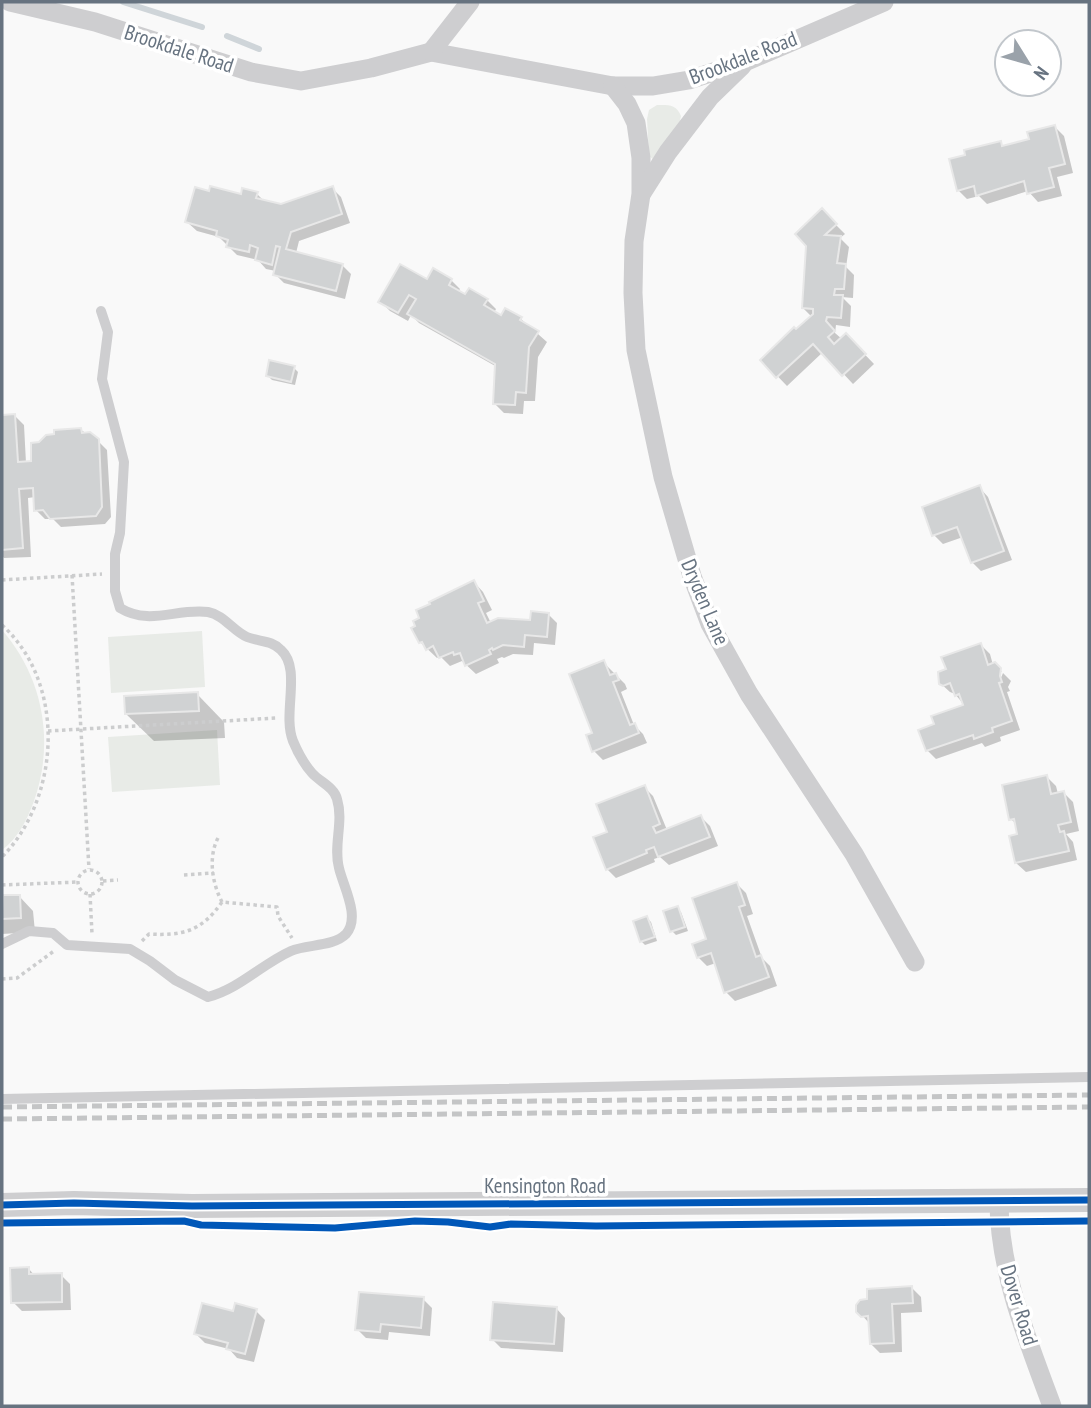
<svg xmlns="http://www.w3.org/2000/svg" width="1091" height="1408" font-family="'PT Sans Narrow',sans-serif">
	<style>
		.green { fill: #e8ebe7 }
		.shadow { fill: #0003 }
		.lines { fill: none; stroke-linecap: round; stroke-linejoin: round }
		.stream { stroke: #cfd5d9; stroke-width: 6 }
		.building { fill: #d0d2d3; stroke: #e8e8e8; stroke-width: 2 }
		.path { stroke: #cccdce; stroke-width: 3.5; stroke-dasharray: 3.5 3.5; stroke-linecap: butt }
		.service { stroke: #ceced0; stroke-width: 10 }
		.minor { stroke: #ceced0; stroke-width: 19 }
		.tertiary { stroke: #ceced0; stroke-width: 24 }
		.rail { stroke: #c4c5c6; stroke-width: 5; stroke-dasharray: 10 5; stroke-linecap: butt }
		.cycleway-casing { stroke: #fff; stroke-width: 11 }
		.cycleway { stroke: #0057b8; stroke-width: 7 }
		.labels { text-anchor: middle; stroke-width: 7; stroke-linejoin: round; paint-order: stroke }
		.street-label { font-size: 21px; fill: #677380; stroke: #fff }
	</style>
	<rect width="100%" height="100%" fill="#f9f9f9"/>
	<g class="green">
		<path d="M657,105C669,105 676,104 681,116L679,125L654,160L649,156L647,119L649,110Z"/>
		<path d="M2,630C43,677 55,742 34,801C27,820 18,838 2,850Z"/>
		<polygon points="202,631 205,687 111,693 108,637"/>
		<polygon points="217,730 220,785 112,792 108,737"/>
	</g>
	<g class="shadow">
		<polygon points="1055,127 1064,136 1073,173 1057,177 1062,196 1038,202 1028,191 987,204 979,196 967,199 958,190 1000,143 1004,147 1031,140"/>
		<polygon points="332,188 341,197 350,223 299,241 296,253 342,265 351,274 345,299 284,283 275,274 276,271 266,269 258,260 237,255 219,237 197,231 187,222 210,193 243,196 257,194 265,202 281,206"/>
		<polygon points="822,211 845,234 840,238 849,247 846,267 854,275 853,298 842,297 851,306 850,327 836,325 835,333 842,339 846,335 874,364 853,384 823,352 787,386 762,360 812,317 803,308"/>
		<polygon points="451,280 460,289 458,292 487,300 496,309 494,313 501,317 521,319 547,342 538,357 535,401 524,401 523,414 504,413 494,403 497,367 419,323 411,315 408,321 390,311 380,301 428,281"/>
		<polygon points="294,368 298,372 295,385 272,380 268,376"/>
		<polygon points="15,416 24,425 26,463 33,463 81,430 97,440 107,450 111,517 105,524 61,527 53,519 45,519 36,510 35,497 28,498 31,557 4,558 2,556 2,417"/>
		<polygon points="979,487 988,497 1012,560 981,571 972,562 963,537 943,544 934,535"/>
		<polygon points="474,582 483,592 492,610 486,613 491,623 532,622 548,614 557,623 555,645 534,643 533,655 513,654 504,658 502,657 497,659 499,663 476,674 462,661 450,666 440,656 437,658 420,642"/>
		<polygon points="981,645 990,654 993,665 1002,672 1000,672 998,685 1003,673 1011,681 1008,687 1010,691 1007,692 1020,730 1000,737 1001,741 985,747 982,743 936,759 927,750 936,725 965,706 955,694 950,692 940,683"/>
		<polygon points="603,662 625,684 627,689 621,692 634,725 643,734 647,743 603,760 594,751"/>
		<polygon points="197,694 224,722 225,738 154,741 126,714"/>
		<polygon points="1047,777 1056,786 1058,794 1064,793 1073,802 1079,831 1066,834 1073,842 1077,860 1026,872 1016,863 1019,835 1017,825 1011,819"/>
		<polygon points="644,787 653,796 667,830 701,817 710,826 718,846 669,865 660,857 654,859 655,862 616,878 607,869 609,833"/>
		<polygon points="737,884 746,893 753,914 747,916 762,958 770,966 777,986 735,1001 726,992 716,963 707,966 698,957"/>
		<polygon points="2,894 5,897 19,896 33,911 35,932 2,934"/>
		<polygon points="677,908 681,912 688,931 676,935 672,931"/>
		<polygon points="647,918 651,922 657,941 645,945 641,941"/>
		<polygon points="29,1269 35,1276 61,1275 70,1284 71,1310 22,1311 13,1302"/>
		<polygon points="912,1288 921,1297 922,1312 901,1313 902,1352 880,1353 871,1344 870,1324 858,1311"/>
		<polygon points="423,1299 432,1308 430,1336 389,1332 388,1340 366,1338 357,1329"/>
		<polygon points="556,1308 565,1318 563,1352 501,1348 492,1339"/>
		<polygon points="256,1311 265,1320 254,1362 237,1358 229,1349 205,1343 196,1334 234,1313"/>
	</g>
	<g class="lines">
		<g class="stream">
			<polyline points="123,2 202,27"/>
			<polyline points="227,36 259,49"/>
		</g>
	</g>
	<g class="building">
		<polygon points="1055,125 1065,164 1049,168 1054,187 1027,194 1024,181 976,196 974,186 957,191 949,159 965,155 964,150 1001,141 1002,146 1029,139 1027,132"/>
		<polygon points="210,186 241,194 242,188 258,192 256,198 281,204 333,186 342,214 291,232 286,249 343,264 336,291 273,275 280,247 276,246 272,265 255,260 258,248 250,245 249,252 226,247 228,240 216,236 217,231 185,222 195,187 209,191"/>
		<polygon points="822,208 837,224 825,235 841,236 837,263 846,264 844,289 835,289 834,295 843,295 841,318 827,317 826,321 835,331 828,337 834,344 846,333 866,354 842,376 813,344 776,378 760,360 794,327 796,329 813,314 813,309 802,308 806,246 795,234"/>
		<polygon points="400,264 427,279 433,268 452,279 449,285 465,294 469,288 488,299 484,305 501,315 505,308 522,317 520,320 539,331 529,347 526,393 516,392 515,405 493,404 495,364 407,314 416,299 409,295 398,313 378,302"/>
		<polygon points="269,360 295,366 291,382 266,376"/>
		<polygon points="15,414 18,462 31,461 31,443 39,442 46,435 54,434 54,430 81,428 82,433 90,432 99,439 102,507 96,516 50,519 43,510 34,511 33,488 19,489 23,548 2,550 2,415"/>
		<polygon points="980,485 1004,551 971,563 957,527 932,536 922,507"/>
		<polygon points="474,580 484,601 478,603 487,623 498,618 530,620 531,611 549,613 547,637 525,635 524,647 503,645 493,650 492,648 489,650 491,654 465,666 460,653 454,655 453,652 439,658 433,646 426,650 422,642 419,643 411,628 415,626 413,621 419,618 416,610 430,604 429,602"/>
		<polygon points="981,643 988,665 995,662 1001,668 1000,676 1002,682 999,683 1012,721 992,728 993,732 974,739 973,735 926,751 918,730 934,724 931,716 963,705 959,694 955,696 950,683 943,686 939,684 938,672 946,669 941,657"/>
		<polygon points="604,660 610,675 616,673 619,680 613,682 630,725 635,723 639,733 592,752 586,735 592,733 569,674"/>
		<polygon points="198,692 199,711 125,714 124,696"/>
		<polygon points="1047,775 1051,794 1064,791 1071,822 1058,825 1060,832 1064,831 1069,851 1015,863 1009,836 1017,834 1014,819 1009,820 1002,785"/>
		<polygon points="645,785 660,824 653,827 656,833 701,815 710,837 658,857 654,847 646,850 647,853 606,870 593,837 607,832 596,804"/>
		<polygon points="737,882 745,905 739,907 756,957 761,955 769,977 724,993 711,953 697,958 692,944 706,939 692,898"/>
		<polygon points="3,895 20,895 21,918 2,919"/>
		<polygon points="678,906 685,927 670,932 663,911"/>
		<polygon points="647,916 655,937 640,942 633,921"/>
		<polygon points="29,1267 29,1274 62,1273 62,1302 11,1303 10,1268"/>
		<polygon points="912,1286 913,1303 892,1304 894,1343 870,1344 868,1316 861,1317 856,1312 856,1305 860,1300 867,1299 867,1289"/>
		<polygon points="359,1292 424,1297 421,1328 381,1324 380,1332 355,1330"/>
		<polygon points="493,1302 557,1307 554,1344 490,1340"/>
		<polygon points="202,1303 233,1311 235,1303 257,1309 245,1354 226,1349 228,1343 194,1334"/>
	</g>
	<g class="lines">
		<g class="path">
			<polyline points="72,575 89,869"/>
			<polyline points="2,580 102,574"/>
			<path d="M2,625C67,684 60,798 2,857"/>
			<polyline points="48,731 276,718"/>
			<path d="M218,838C208,857 212,883 222,902L277,907L278,916L292,938"/>
			<circle cx="90" cy="882" r="12"/>
			<polyline points="184,875 214,873"/>
			<polyline points="103,881 118,880"/>
			<polyline points="2,885 78,882"/>
			<polyline points="90,894 92,934"/>
			<path d="M142,941L149,934C183,936 202,931 222,902"/>
			<polyline points="2,979 17,978 54,951"/>
		</g>
		<g class="service">
			<path d="M2,944L29,931L53,933L67,945L130,949L150,961L175,980L208,997C239,989 262,964 291,951C307,944 333,947 346,934C361,917 343,886 339,868C333,845 344,822 337,799C334,787 320,782 312,773C304,764 298,753 293,741C282,714 302,669 281,650C272,640 259,642 247,637C233,631 224,615 208,612C176,608 150,626 120,608L115,591V554L120,533L124,462L102,379L108,332L101,311"/>
			<polyline points="2,1099 1089,1077"/>
		</g>
		<g class="minor">
			<polyline points="10,2 95,22 251,72 301,81 371,68 431,52 613,86 653,86 689,80 747,61 884,2"/>
			<polyline points="431,52 470,2"/>
			<polyline points="613,86 627,104 636,123 641,158 641,194 634,241 633,293 636,350 663,477 692,576 710,624 749,694 854,854 915,962"/>
			<polyline points="642,193 668,152 710,97 742,66"/>
			<path d="M999,1201C999,1272 1028,1341 1052,1406"/>
		</g>
		<polyline class="tertiary" points="2,1205 74,1203 192,1206 1089,1200"/>
		<g class="rail">
			<polyline points="2,1107 1089,1095"/>
			<polyline points="2,1119 1089,1107"/>
		</g>
		<g class="cycleway-casing">
			<g id="cycleway">
				<polyline points="2,1205 74,1203 192,1206 1089,1200"/>
				<polyline points="2,1223 184,1221 201,1225 335,1228 415,1221 448,1222 490,1227 511,1224 596,1226 1089,1221"/>
			</g>
		</g>
		<use href="#cycleway" class="cycleway"/>
	</g>
	<g class="labels">
		<g class="street-label">
			<text transform="translate(179 49) rotate(18)" y="7">Brookdale Road</text>
			<text transform="translate(743 58) rotate(-21)" y="7">Brookdale Road</text>
			<text transform="translate(705 602) rotate(67)" y="7">Dryden Lane</text>
			<text x="545" y="1193">Kensington Road</text>
			<text transform="translate(1019 1305) rotate(73)" y="7">Dover Road</text>
		</g>
	</g>
	<rect width="1091" height="1408" fill="none" stroke="#677380" stroke-width="7"/>
	<g transform="translate(1028 63) rotate(127)"><circle r="33" fill="#ffffff" stroke="#c2c7cc" stroke-width="2"/>
	<path d="M0-5L12 26L0 18L-12 26Z" fill="#9aa2aa"/>
	<text y="-10" font-size="19" font-weight="bold" text-anchor="middle" fill="#677380">N</text>
	</g>
</svg>
